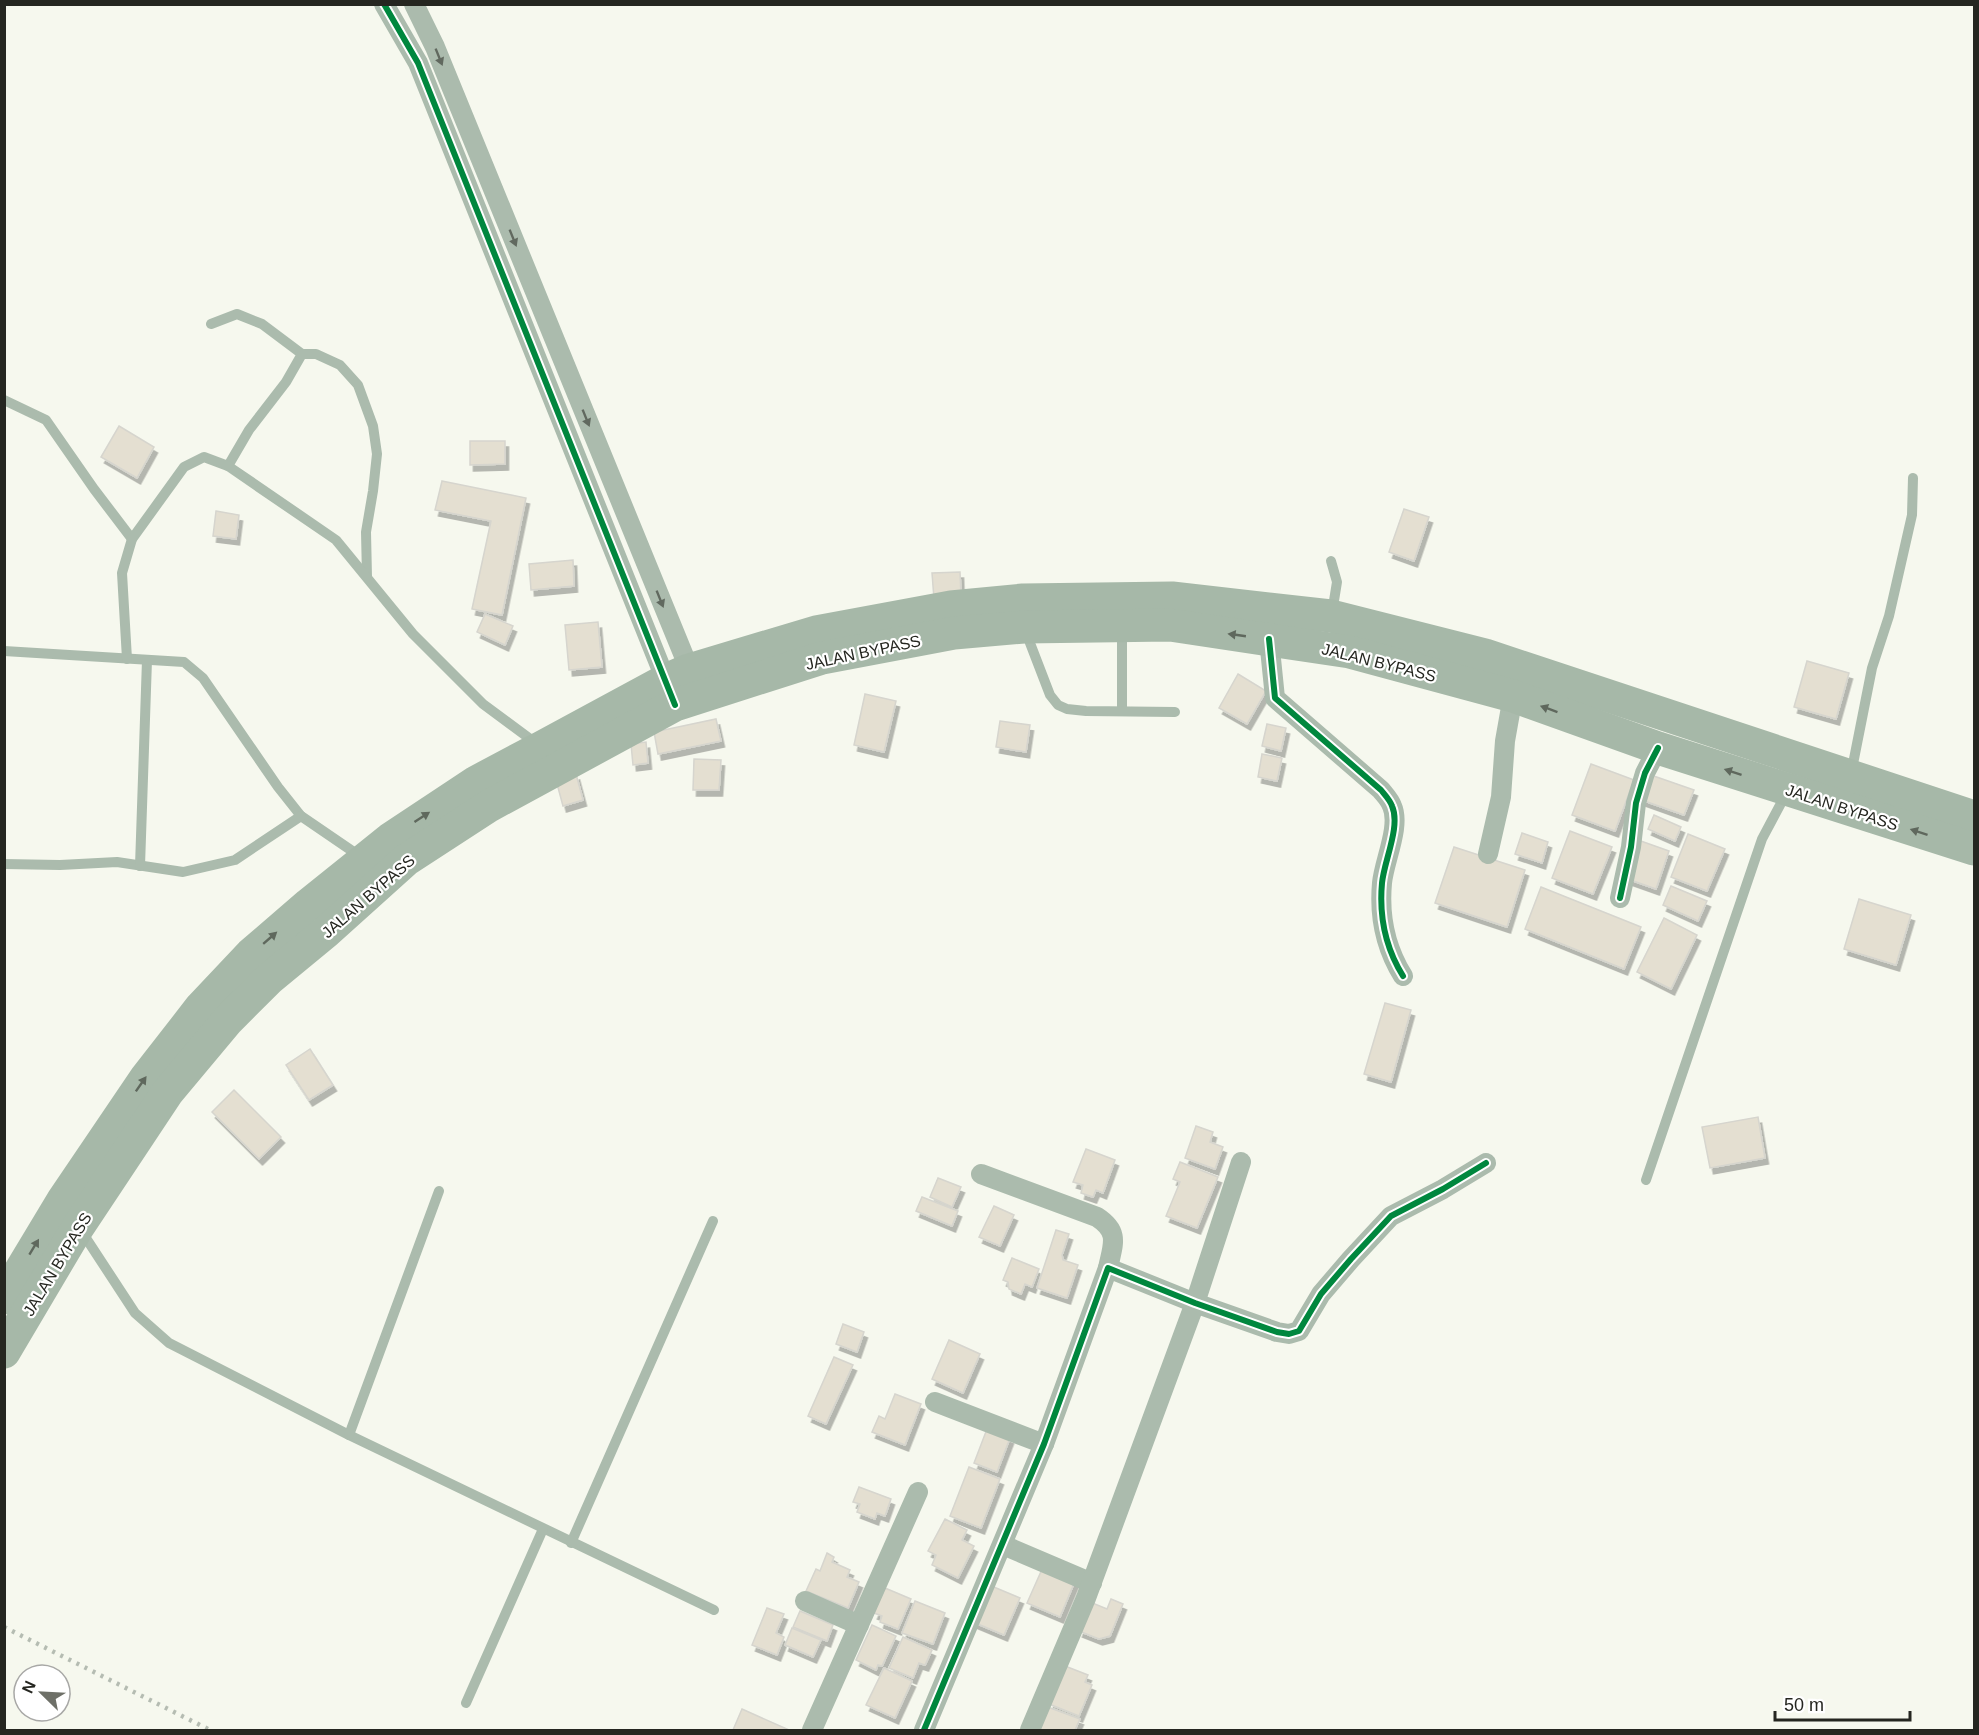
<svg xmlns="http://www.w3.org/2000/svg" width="1979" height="1735" font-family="Arial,sans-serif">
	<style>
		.building { fill: #e4dfd1; stroke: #d6d5ce; stroke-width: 1.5; filter: url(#shadow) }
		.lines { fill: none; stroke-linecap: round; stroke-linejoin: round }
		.service { stroke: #abbbad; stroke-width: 10 }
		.minor { stroke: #abbbad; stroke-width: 20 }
		.trunk { stroke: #a6b8a8; stroke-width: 33 }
		.rail { stroke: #b5bcb2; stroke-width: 4.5; stroke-dasharray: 3 6; stroke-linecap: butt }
		.cycleway-casing { stroke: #fff; stroke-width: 10 }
		.cycleway { stroke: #00873e; stroke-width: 6 }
		.oneway { fill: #61695f }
		.oneway2 { fill: #5f685d }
		.labels { text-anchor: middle; stroke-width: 4.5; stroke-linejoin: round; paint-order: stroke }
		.street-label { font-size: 16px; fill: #252620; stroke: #fff }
	</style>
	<defs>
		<filter id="shadow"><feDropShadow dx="3.5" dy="6" stdDeviation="0" flood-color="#0004"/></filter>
	</defs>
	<rect width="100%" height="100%" fill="#f6f8ee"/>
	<g class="building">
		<polygon points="119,426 154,447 137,478 101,457"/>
		<polygon points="470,441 505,441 505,464 470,465"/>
		<polygon points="442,481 526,498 502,615 472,609 491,521 435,510"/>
		<polygon points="1404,509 1429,517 1414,561 1389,552"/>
		<polygon points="216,511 239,515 236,539 213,536"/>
		<polygon points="573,560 574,586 531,590 529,564"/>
		<polygon points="960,572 961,597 934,599 932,573"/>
		<polygon points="485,614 513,626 505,645 477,632"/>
		<polygon points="598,622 602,667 569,670 565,625"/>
		<polygon points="1807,661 1849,673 1836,719 1794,707"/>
		<polygon points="1238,674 1266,691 1247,724 1219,708"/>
		<polygon points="865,694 896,701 884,752 854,745"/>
		<polygon points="716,719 721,741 658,754 654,732"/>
		<polygon points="1000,721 1030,725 1026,752 996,747"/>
		<polygon points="1267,724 1286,728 1281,751 1262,746"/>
		<polygon points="646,742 648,763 633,765 631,744"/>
		<polygon points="1262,754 1282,758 1277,781 1258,777"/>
		<polygon points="694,759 721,760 719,790 693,790"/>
		<polygon points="1591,764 1634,780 1615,831 1572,815"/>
		<polygon points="576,774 583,800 563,806 556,780"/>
		<polygon points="1648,774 1694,790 1684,815 1639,799"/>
		<polygon points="1654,815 1681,827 1675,841 1648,829"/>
		<polygon points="1570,831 1612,847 1593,894 1552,878"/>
		<polygon points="1522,833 1548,842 1542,863 1515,854"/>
		<polygon points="1688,834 1725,849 1707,891 1671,877"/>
		<polygon points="1638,840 1669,851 1656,889 1625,878"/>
		<polygon points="1454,847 1525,870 1507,927 1435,903"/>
		<polygon points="1671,886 1707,901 1698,921 1663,905"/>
		<polygon points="1541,887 1641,927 1624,969 1525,929"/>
		<polygon points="1859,899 1911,915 1896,965 1844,949"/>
		<polygon points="1664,918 1697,935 1671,989 1637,972"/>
		<polygon points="1385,1003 1411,1010 1391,1082 1364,1074"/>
		<polygon points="310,1049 333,1085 309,1100 286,1065"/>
		<polygon points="234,1090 281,1137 259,1159 212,1112"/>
		<polygon points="1758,1117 1765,1158 1710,1168 1702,1127"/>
		<polygon points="1196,1126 1213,1132 1210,1142 1223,1147 1215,1169 1185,1158"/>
		<polygon points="1086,1149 1115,1160 1103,1193 1096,1190 1093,1197 1081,1193 1083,1185 1073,1182"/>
		<polygon points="1180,1162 1218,1177 1197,1228 1166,1216 1180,1182 1173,1179"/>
		<polygon points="938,1178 961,1187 952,1207 930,1197"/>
		<polygon points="922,1197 958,1211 952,1226 916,1211"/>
		<polygon points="994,1206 1014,1215 1000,1246 979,1237"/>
		<polygon points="1056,1230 1069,1234 1062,1255 1063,1260 1078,1265 1067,1298 1037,1288"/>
		<polygon points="1012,1258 1039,1269 1032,1287 1025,1284 1021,1294 1009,1289 1008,1282 1003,1280"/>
		<polygon points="843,1324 864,1332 857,1352 836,1344"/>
		<polygon points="949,1340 980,1354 963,1393 932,1379"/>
		<polygon points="834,1357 853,1365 826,1424 808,1416"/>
		<polygon points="895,1394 921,1404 905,1445 872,1432 879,1416 885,1419"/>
		<polygon points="987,1429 1010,1438 997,1472 974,1463"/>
		<polygon points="969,1467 1000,1479 981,1528 950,1516"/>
		<polygon points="859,1487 891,1499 885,1516 877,1513 875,1519 857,1512 860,1504 853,1502"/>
		<polygon points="945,1519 967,1530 962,1540 974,1546 958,1578 932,1565 936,1555 928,1551"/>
		<polygon points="827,1553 834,1557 832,1562 850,1570 847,1577 859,1582 848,1608 806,1591 816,1569 820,1571"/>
		<polygon points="1043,1567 1075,1581 1060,1617 1027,1603"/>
		<polygon points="989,1585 1020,1598 1004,1635 973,1622"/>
		<polygon points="885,1588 911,1599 898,1629 880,1622 882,1616 874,1613"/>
		<polygon points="1111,1599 1123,1604 1110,1636 1099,1639 1079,1631 1090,1602 1107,1609"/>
		<polygon points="915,1601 945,1613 933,1644 902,1633"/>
		<polygon points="767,1608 784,1614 776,1633 784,1637 777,1655 752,1645"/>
		<polygon points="800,1611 833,1625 827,1641 793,1627"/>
		<polygon points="872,1625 896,1636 882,1666 878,1665 876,1670 856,1660"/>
		<polygon points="792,1628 821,1640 813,1657 785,1645"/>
		<polygon points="903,1637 932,1650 925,1665 919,1663 913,1678 889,1668"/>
		<polygon points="1065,1666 1088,1675 1085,1682 1092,1685 1079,1716 1049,1704"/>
		<polygon points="884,1668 912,1681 895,1718 866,1705"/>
		<polygon points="1045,1706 1080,1719 1075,1730 1035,1730"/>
		<polygon points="742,1709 789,1730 790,1730 733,1730"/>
	</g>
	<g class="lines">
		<g class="service">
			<polyline points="211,324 237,314 262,324 302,354 286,382 249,430 228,466"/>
			<polyline points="302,354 316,354 340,365 358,385 373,426 377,454 373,491 366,532 367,577"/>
			<polyline points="4,400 46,420 94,489 132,539"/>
			<polyline points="1331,561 1337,582 1332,613"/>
			<polyline points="1122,629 1122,711"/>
			<polyline points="1025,630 1050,695 1058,705 1067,709 1086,711 1175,712"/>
			<polyline points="4,651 184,662 203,678 278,787 301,816 361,857"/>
			<polyline points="127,659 122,573 132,539 184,467 204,457 228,466 336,540 413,634 483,704 537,744"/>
			<polyline points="1851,774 1872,668 1889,616 1912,515 1913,478"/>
			<polyline points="4,864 60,865 117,862 183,872 235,860 301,816"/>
			<polyline points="140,866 147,660"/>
			<polyline points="1646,1180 1762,839 1787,792"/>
			<polyline points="82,1232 135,1313 169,1343 349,1435 714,1610"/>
			<polyline points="349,1435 439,1191"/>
			<polyline points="571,1543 713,1221"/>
			<polyline points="466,1703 543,1529"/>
		</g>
		<g class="minor">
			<polyline points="384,4 418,63 669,688"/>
			<polyline points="414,4 435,47 693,678"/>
			<path d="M1269,639L1275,698L1381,790C1385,795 1390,800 1392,806C1401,826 1384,861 1382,883C1379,916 1385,947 1403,976"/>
			<polyline points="1488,854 1501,797 1505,741 1513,696"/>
			<polyline points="1620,898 1631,847 1636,803 1645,773 1658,748"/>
			<path d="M981,1174L1097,1217C1120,1232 1113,1244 1108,1268"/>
			<polyline points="935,1402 1044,1444"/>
			<polyline points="1003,1545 1092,1583"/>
			<polyline points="805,1601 859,1625"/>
			<polyline points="812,1730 918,1492"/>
			<polyline points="924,1730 1044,1444 1108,1268 1195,1303 1277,1332 1289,1334 1299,1331 1321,1294 1351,1259 1391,1216 1443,1189 1486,1163"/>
			<polyline points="1030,1730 1086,1598 1195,1303 1241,1162"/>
		</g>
		<g class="trunk">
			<polyline points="4,1298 63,1200 145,1079 201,1007 251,954 309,904 390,839 476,782 542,747 666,680 689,670 816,632 951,607 1023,600 1172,598 1331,616 1485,655 1974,817"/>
			<polyline points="4,1352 78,1227 167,1093 228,1020 269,979 326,932 406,860 489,806 675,705 822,658 954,633 1024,627 1170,625 1350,652 1513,696 1658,748 1974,849"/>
		</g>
		<polyline class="rail" points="4,1627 210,1730"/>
		<g class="cycleway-casing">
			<g id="cycleway">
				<polyline points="384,4 418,63 675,705"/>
				<path d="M1269,639L1275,698L1381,790C1385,795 1390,800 1392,806C1401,826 1384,861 1382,883C1379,916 1385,947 1403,976"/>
				<polyline points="1620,898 1631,847 1636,803 1645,773 1658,748"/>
				<polyline points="924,1730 1044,1444 1108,1268 1195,1303 1277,1332 1289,1334 1299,1331 1321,1294 1351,1259 1391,1216 1443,1189 1486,1163"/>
			</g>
		</g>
		<use href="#cycleway" class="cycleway"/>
	</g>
	<defs><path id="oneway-solid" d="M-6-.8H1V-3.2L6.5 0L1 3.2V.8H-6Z" transform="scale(1.5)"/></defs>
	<g class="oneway">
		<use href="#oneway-solid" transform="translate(439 57) rotate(68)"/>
		<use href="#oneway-solid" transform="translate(513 238) rotate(68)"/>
		<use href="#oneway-solid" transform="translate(586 418) rotate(68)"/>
		<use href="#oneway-solid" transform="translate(660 599) rotate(68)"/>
	</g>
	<g class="oneway2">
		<use href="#oneway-solid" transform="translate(1237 635) rotate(-172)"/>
		<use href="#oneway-solid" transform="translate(1549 709) rotate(-160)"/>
		<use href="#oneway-solid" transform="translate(1733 772) rotate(-162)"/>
		<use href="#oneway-solid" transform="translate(422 817) rotate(-33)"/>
		<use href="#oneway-solid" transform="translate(1919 832) rotate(-162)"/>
		<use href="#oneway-solid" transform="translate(270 938) rotate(-41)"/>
		<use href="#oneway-solid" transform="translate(141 1084) rotate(-55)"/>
		<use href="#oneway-solid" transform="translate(34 1247) rotate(-59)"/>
	</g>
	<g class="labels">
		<g class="street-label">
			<text transform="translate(863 652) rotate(-12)" y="6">JALAN BYPASS</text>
			<text transform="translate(1379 662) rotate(14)" y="6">JALAN BYPASS</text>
			<text transform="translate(1842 807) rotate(18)" y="6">JALAN BYPASS</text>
			<text transform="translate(368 896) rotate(-41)" y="6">JALAN BYPASS</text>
			<text transform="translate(57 1264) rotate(-59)" y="6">JALAN BYPASS</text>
		</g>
	</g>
	<rect width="1979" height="1735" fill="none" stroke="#252620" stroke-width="12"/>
	<g transform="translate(42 1693) rotate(294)"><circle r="28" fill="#ffffff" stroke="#a8a8a6" stroke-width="1.5"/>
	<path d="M0-4.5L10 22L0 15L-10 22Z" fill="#6e7068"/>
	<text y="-9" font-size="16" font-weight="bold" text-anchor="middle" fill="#252620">N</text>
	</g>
	<path d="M1775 1711v9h135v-9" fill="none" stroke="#252620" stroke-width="3"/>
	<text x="1784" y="1711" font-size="18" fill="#252620" stroke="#ffffff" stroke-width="4.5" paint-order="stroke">50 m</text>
</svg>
